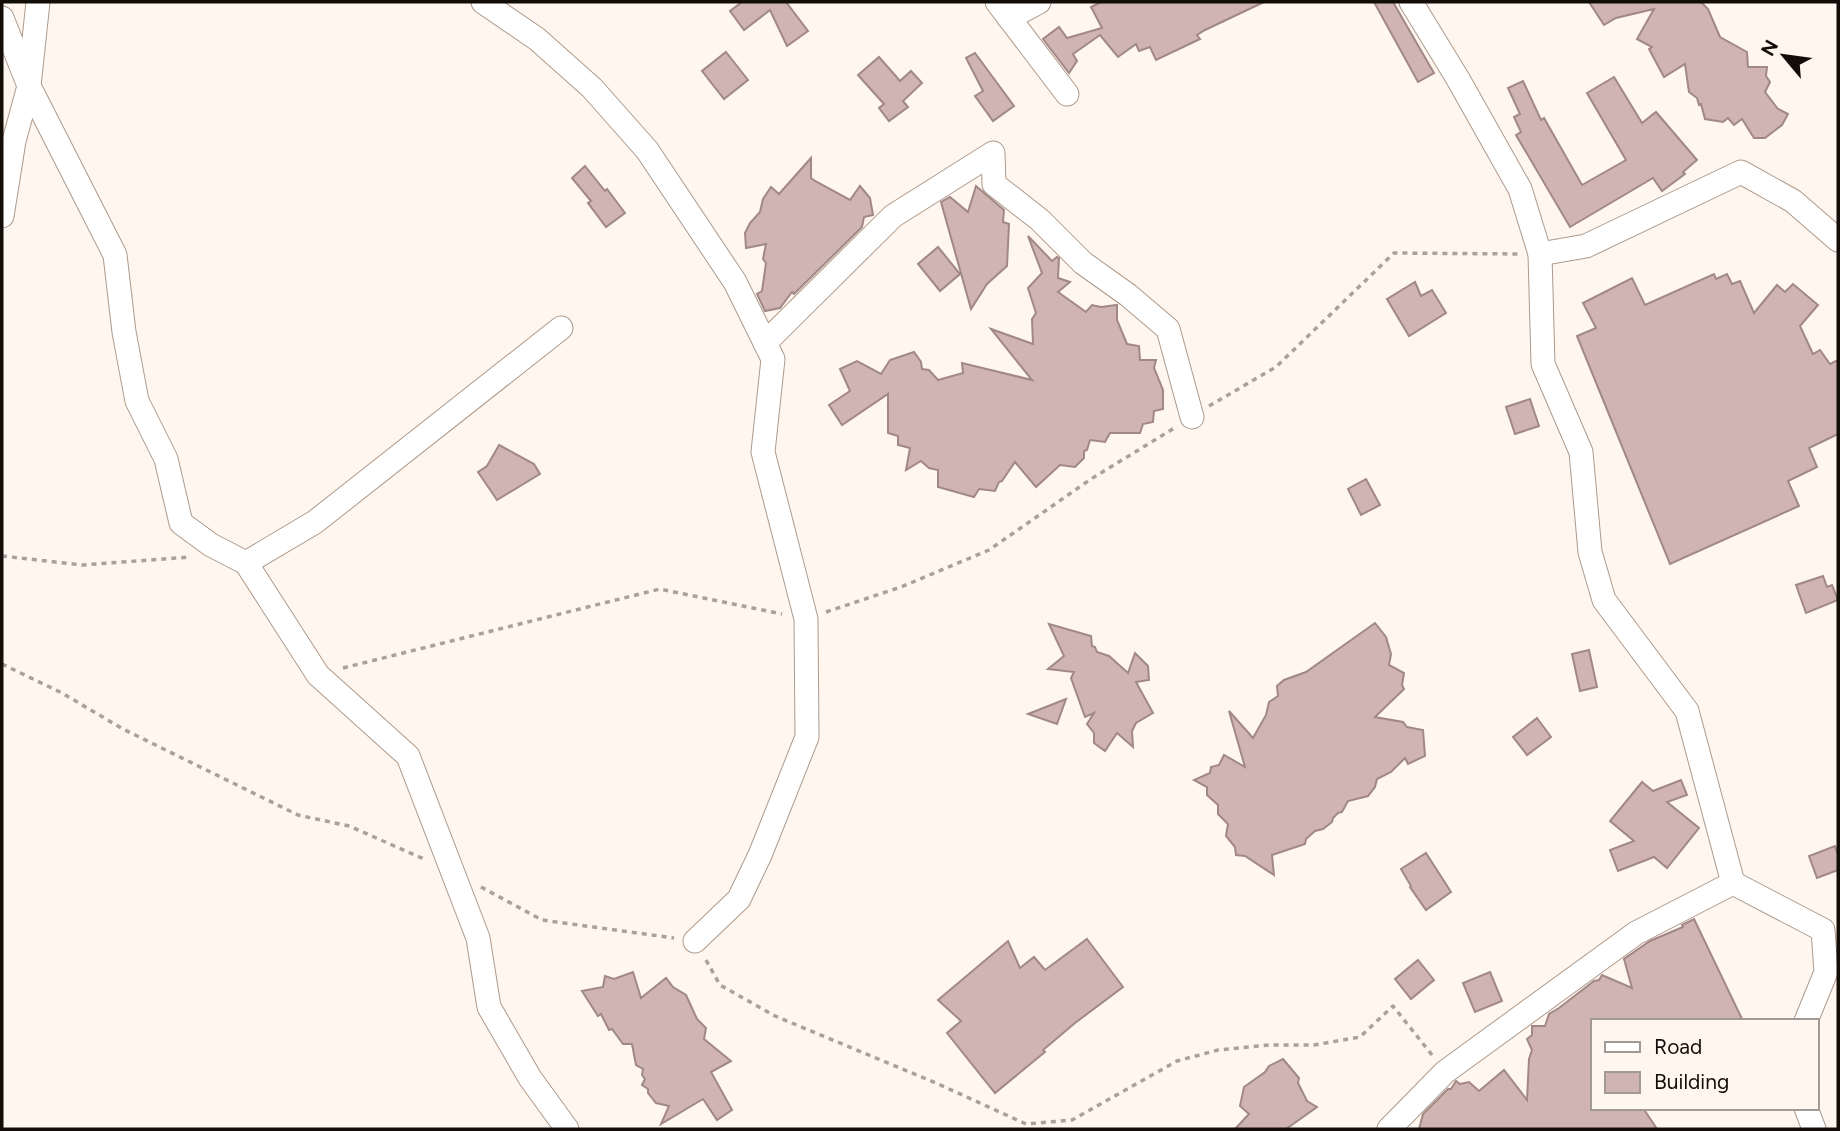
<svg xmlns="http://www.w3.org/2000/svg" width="1840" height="1131" font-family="Figtree,sans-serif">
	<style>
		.building { fill: #cfb4b2; stroke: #a18886; stroke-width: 2 }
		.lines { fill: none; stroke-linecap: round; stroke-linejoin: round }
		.minor-casing { stroke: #ad9a8b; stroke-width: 25 }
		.path { stroke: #a9a19b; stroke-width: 3.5; stroke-dasharray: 5 5; stroke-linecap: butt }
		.minor { stroke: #fff; stroke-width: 23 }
	</style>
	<rect width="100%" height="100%" fill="#fff6f0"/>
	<g class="building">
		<polygon points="742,2 786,2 808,31 787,46 770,10 744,30 730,11"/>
		<polygon points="1101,2 1264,2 1205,30 1197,35 1200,39 1156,60 1150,47 1139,51 1136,44 1118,57 1100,35 1073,54 1077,61 1069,73 1043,39 1059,27 1067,38 1102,28 1091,7"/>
		<polygon points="1374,2 1393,2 1434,73 1418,82"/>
		<polygon points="1589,2 1701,2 1708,9 1720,37 1747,52 1748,67 1767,67 1766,76 1770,82 1765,92 1778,109 1788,114 1782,125 1765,138 1754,138 1742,119 1734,125 1728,118 1723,122 1705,119 1701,104 1699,105 1697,98 1689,92 1685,64 1664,77 1649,49 1652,47 1637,39 1654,9 1616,18 1604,25"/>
		<polygon points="726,52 748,80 724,99 702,71"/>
		<polygon points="975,53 1014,106 993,121 975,96 983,91 966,58"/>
		<polygon points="879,57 900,81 911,71 922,83 903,101 908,107 889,121 879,108 884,104 858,75"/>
		<polygon points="1614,77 1642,123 1656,112 1697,160 1683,172 1685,174 1662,191 1653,178 1570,227 1516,135 1521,132 1514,117 1520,114 1508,88 1523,81 1541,120 1544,118 1582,185 1626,160 1587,93"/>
		<polygon points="811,158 811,178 815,181 850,200 860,186 870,198 873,215 864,217 862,227 794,294 792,292 780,308 765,311 757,294 762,291 766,263 763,259 766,244 746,248 745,233 750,223 760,212 763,199 771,187 779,194"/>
		<polygon points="585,166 605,191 607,189 625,213 606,227 588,203 591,201 572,178"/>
		<polygon points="976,186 1004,210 1003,222 1009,224 1007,266 987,284 971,309 941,202 950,197 968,212"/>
		<polygon points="1028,236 1052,261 1057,257 1059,258 1058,278 1070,282 1058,292 1086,312 1092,305 1101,307 1117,305 1117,320 1127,344 1139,346 1140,360 1156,360 1154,368 1163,390 1163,409 1154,411 1153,422 1143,424 1140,433 1110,433 1105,442 1090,440 1087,450 1084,451 1084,458 1075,467 1060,465 1036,487 1015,462 1002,481 999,482 995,491 979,489 974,497 938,487 938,470 929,468 921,461 906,470 910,448 898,445 898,436 888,433 888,394 842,425 829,405 850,391 840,369 857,361 881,374 890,360 914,352 921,362 922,369 929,370 938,380 963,373 962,363 1032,380 991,329 1033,344 1032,319 1036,313 1028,288 1042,273"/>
		<polygon points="938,247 960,274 940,291 918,264"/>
		<polygon points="1714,274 1716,279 1727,274 1732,284 1740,281 1754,313 1777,285 1785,292 1793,284 1818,305 1800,326 1813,354 1820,350 1830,364 1838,360 1838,434 1809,448 1817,467 1788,481 1799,506 1670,564 1577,336 1596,328 1583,303 1632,278 1645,305"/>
		<polygon points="1415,282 1421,296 1432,290 1446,313 1409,336 1387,299"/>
		<polygon points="1530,399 1539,426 1515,434 1506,407"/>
		<polygon points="499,445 534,464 540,474 497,500 478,472 487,466"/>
		<polygon points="1366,479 1380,505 1361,515 1348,489"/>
		<polygon points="1823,576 1827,587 1832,585 1838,600 1806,613 1796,585"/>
		<polygon points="1375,623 1386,637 1391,654 1389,665 1404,673 1402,685 1404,689 1375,717 1403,722 1407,727 1423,730 1425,756 1408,764 1405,758 1391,772 1377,779 1375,787 1368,796 1348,801 1342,812 1338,813 1333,818 1332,822 1323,829 1315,831 1306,839 1305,844 1272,855 1274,875 1245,856 1236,855 1235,847 1226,836 1228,824 1218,814 1218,805 1207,795 1207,787 1194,780 1210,773 1211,767 1219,765 1224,755 1245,767 1229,711 1253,738 1266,715 1269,702 1278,696 1277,686 1284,680 1306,672"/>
		<polygon points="1049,624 1091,636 1092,646 1095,647 1097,652 1109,656 1128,673 1135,653 1148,666 1149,680 1136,682 1153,713 1136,723 1132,731 1133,747 1117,733 1105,751 1094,743 1094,733 1087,724 1094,713 1085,717 1071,678 1074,672 1048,669 1064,656"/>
		<polygon points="1589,650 1597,687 1580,691 1572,654"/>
		<polygon points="1066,699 1057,724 1028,714"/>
		<polygon points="1537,718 1551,737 1527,755 1513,737"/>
		<polygon points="1681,780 1687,795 1667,802 1699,828 1667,868 1654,857 1618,871 1610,850 1634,841 1610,821 1642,782 1653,791"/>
		<polygon points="1835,846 1838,855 1838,870 1817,878 1809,856"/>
		<polygon points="1426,853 1451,892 1426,910 1410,887 1411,886 1401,869"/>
		<polygon points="1694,919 1743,1021 1593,1021 1593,1108 1643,1108 1657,1129 1419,1129 1423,1114 1448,1089 1451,1089 1456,1081 1460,1084 1469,1082 1479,1091 1504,1070 1527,1100 1529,1059 1532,1050 1527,1039 1532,1035 1532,1026 1545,1026 1549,1014 1559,1008 1594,981 1599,980 1602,975 1632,988 1624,959 1650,941 1683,927 1682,925"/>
		<polygon points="1087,939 1123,987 1075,1023 1043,1050 1045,1052 995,1093 947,1033 961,1021 938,1000 1008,941 1020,968 1034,957 1045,970"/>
		<polygon points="1418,960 1434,980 1411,999 1395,979"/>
		<polygon points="633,972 641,998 666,978 673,987 686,995 697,1019 706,1028 704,1039 731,1061 711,1072 732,1110 717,1120 703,1099 661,1124 669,1106 656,1103 648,1093 648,1089 642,1085 645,1079 642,1075 643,1069 636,1065 632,1044 623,1044 612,1029 609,1030 601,1014 598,1016 582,991 603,987 605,976 614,979"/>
		<polygon points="1490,972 1502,1001 1475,1012 1463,983"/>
		<polygon points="1283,1059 1299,1078 1298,1083 1307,1101 1317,1107 1286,1129 1235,1129 1249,1114 1240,1106 1244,1087 1265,1072 1269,1066"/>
	</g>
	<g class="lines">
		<g class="minor-casing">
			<g id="minor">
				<polyline points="483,2 537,39 592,88 647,150 735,282 773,359 763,452 806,619 807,737 760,855 739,899 695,941"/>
				<polyline points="997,2 1067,94"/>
				<polyline points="1411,2 1458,79 1520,189 1540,254 1543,364 1581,452 1590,552 1604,600 1687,711 1733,883 1823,930 1826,972 1806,1021"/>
				<polyline points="2,18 29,86 115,255 124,332 137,401 166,459 181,523 211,545 246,563 318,675 408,756 478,938 489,1007 530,1078 567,1129"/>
				<polyline points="1009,18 1039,2"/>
				<polyline points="2,216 14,141 29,86 38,2"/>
				<polyline points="1540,254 1586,246 1741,172 1793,201 1838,240"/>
				<polyline points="765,343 893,216 993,153 994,184 1040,220 1083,263 1128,295 1168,329 1192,417"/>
				<polyline points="246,563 315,522 561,328"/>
				<polyline points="1806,1108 1814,1129"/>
				<polyline points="1389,1129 1445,1072 1636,933 1733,883"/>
			</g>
		</g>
		<g class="path">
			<polyline points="1209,406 1276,367 1394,253 1520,254"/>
			<polyline points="2,556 82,565 191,557"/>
			<polyline points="826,612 901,587 989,550 1091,479 1176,427"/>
			<polyline points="2,664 62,693 123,729 298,815 349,826 424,859"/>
			<polyline points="343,668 660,589 782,614"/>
			<polyline points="481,887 542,920 674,938"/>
			<polyline points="706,960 720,985 775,1016 936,1083 1026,1124 1072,1120 1177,1061 1218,1050 1269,1045 1314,1045 1360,1037 1393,1006 1432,1055"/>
		</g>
		<use href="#minor" class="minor"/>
	</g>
	<rect width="1840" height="1131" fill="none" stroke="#130d08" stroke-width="7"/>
	<rect x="1591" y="1019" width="228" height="91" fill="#fff6f0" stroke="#a19993" stroke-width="2"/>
	<rect x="1605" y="1042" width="35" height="10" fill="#ffffff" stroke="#a19993" stroke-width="2"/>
	<text x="1654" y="1054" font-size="21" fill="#130d08">Road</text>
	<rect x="1605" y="1072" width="35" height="21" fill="#cfb4b2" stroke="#a19993" stroke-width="2"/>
	<text x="1654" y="1089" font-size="21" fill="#130d08">Building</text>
	<g transform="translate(1784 56) rotate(299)" stroke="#fff6f0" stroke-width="5" paint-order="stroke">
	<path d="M0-5L12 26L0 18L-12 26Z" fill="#130d08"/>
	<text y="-10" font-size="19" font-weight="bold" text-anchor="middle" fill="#130d08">N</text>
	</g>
</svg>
